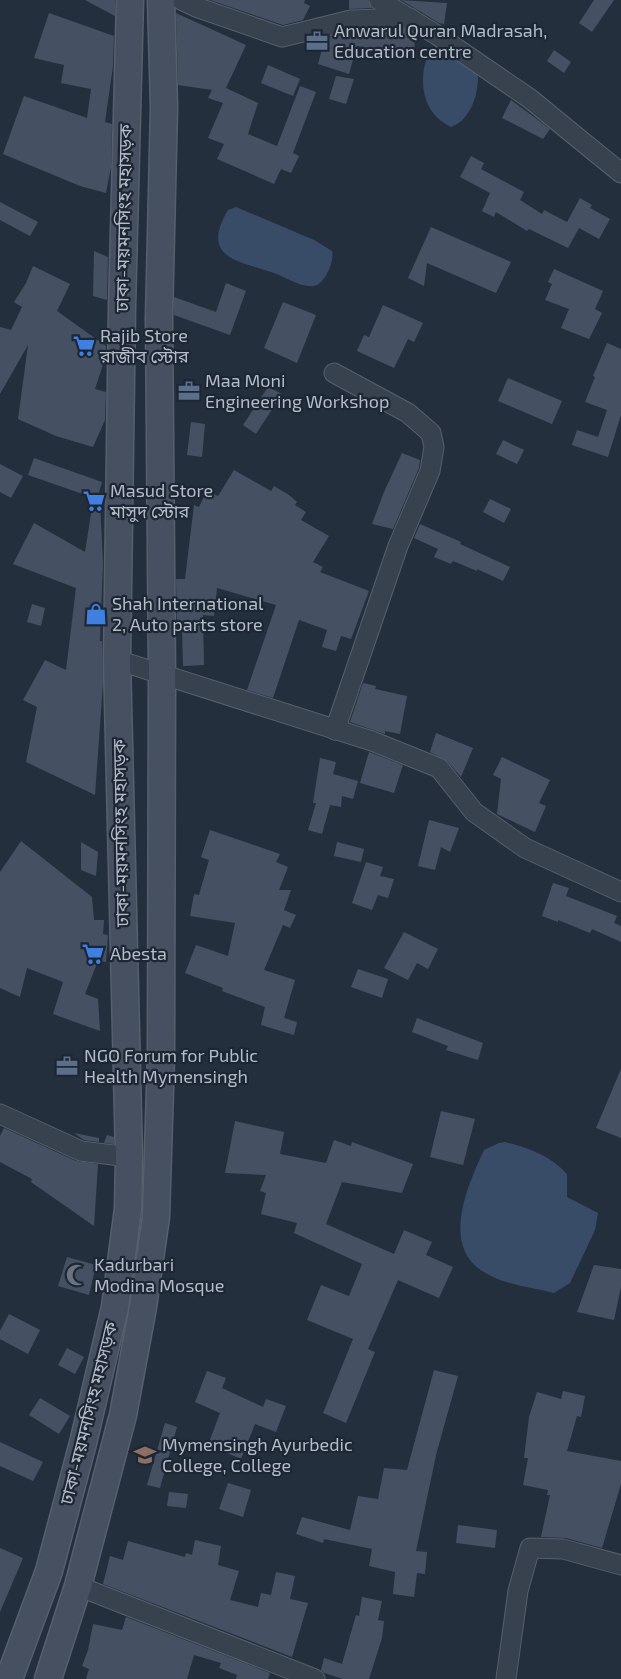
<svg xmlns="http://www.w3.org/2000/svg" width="621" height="1679" font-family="'Exo 2','Noto Sans Bengali',sans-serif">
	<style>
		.water { fill: #394c67 }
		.building { fill: #455162 }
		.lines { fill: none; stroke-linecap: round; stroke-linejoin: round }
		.street-casing { stroke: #565f6c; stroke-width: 21 }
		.secondary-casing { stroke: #565f6c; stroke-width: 29 }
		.street { stroke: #38414e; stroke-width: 19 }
		.secondary { stroke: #465061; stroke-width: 26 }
		.labels { text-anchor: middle; stroke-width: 4.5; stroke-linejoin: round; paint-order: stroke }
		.poi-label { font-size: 18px; fill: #b4bcc9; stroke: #1d2633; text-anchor: start }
		.street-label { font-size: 18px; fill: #b4bcc9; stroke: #1d2633 }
	</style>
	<rect width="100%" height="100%" fill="#242f3e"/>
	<g class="water">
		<path d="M437,45L471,66L478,77C478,96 470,120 451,127C428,116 420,94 424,68C426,60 429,50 437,45Z"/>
		<path d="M236,207L314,240L332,251C335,260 325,284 314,286C302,288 285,277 274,273C240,261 199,259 228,210Z"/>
		<path d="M505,1142C529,1148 551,1156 567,1174V1197L598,1213L595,1230L570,1283L554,1293C531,1287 504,1285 484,1272C440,1246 468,1185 484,1150L499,1143Z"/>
	</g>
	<g class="building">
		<polygon points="85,0 115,0 115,16"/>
		<polygon points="210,0 305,0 304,3 310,6 303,20 283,25"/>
		<polygon points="349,0 368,0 372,8 349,9"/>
		<polygon points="401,0 447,3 444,24 439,23"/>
		<polygon points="594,0 614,0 592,32 579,23"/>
		<polygon points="49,13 114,36 113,66 105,122 112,124 111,167 106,193 80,186 3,154 24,96 87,118 91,89 61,83 64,65 34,58"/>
		<polygon points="176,13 246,45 226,88 258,103 248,134 277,146 300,86 316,92 293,153 299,156 291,173 281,169 274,184 217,159 224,144 208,138 223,103 208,98 212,90 178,85"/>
		<polygon points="406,29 414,34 415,55 357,46 349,74 318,64 325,38 353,31"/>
		<polygon points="554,50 571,62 564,73 547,61"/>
		<polygon points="268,65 300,79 293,96 261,83"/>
		<polygon points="336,76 354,79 346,104 329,99"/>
		<polygon points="511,100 550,129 543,139 502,118"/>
		<polygon points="471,156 484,163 481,169 524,192 520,200 542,214 544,210 567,222 580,198 592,205 590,208 610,219 599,239 579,228 568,248 529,229 527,231 496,212 494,217 482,211 490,193 460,177"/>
		<polygon points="0,202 38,222 30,236 0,220"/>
		<polygon points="431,227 511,262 496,293 427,263 424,286 408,278"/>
		<polygon points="94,251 108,257 107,300 93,296"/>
		<polygon points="33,266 70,284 57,311 106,346 106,355 95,389 106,392 105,420 93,447 56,436 18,419 28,345 0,394 0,327 11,330 22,307 14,302 26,283"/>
		<polygon points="554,269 603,291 595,309 602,313 589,339 561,328 569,309 545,300 552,284 548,282"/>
		<polygon points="226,283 246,291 230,335 174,315 174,297 216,312"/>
		<polygon points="283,302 316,315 297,363 264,348"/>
		<polygon points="383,305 423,323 414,342 408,339 394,368 357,351 364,335 369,337"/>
		<polygon points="607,343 621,349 621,415 608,457 572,445 577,430 598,437 607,410 585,402 595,377 593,376"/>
		<polygon points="508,378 562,401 552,424 498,401"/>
		<polygon points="268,387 282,394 256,434 243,425"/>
		<polygon points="191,422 205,424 202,457 187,455"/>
		<polygon points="503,440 524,450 517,464 496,454"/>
		<polygon points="402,453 420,460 419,468 393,529 372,524 384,492"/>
		<polygon points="34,458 102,482 97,499 28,475"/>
		<polygon points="0,464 23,476 11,498 0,492"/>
		<polygon points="234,470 271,491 274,486 289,495 297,502 295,505 306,512 301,520 329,536 313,562 323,567 320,572 369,591 351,639 341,636 336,651 322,647 327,630 299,620 273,698 247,690 276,605 217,588 214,616 203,615 204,665 183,666 182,630 177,630 176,579 185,579 194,505 199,507 207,491 218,496"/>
		<polygon points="490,499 511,509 504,523 483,512"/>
		<polygon points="93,501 100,502 103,562 100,641 102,641 103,683 95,795 26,762 37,707 23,700 45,660 66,670 76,588 13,564 34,523 85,552"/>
		<polygon points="420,524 461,542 460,544 510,567 503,581 477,569 477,571 453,561 451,564 434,557 438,549 414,538"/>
		<polygon points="32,604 45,608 41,626 27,622"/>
		<polygon points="363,683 376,686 375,689 407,696 400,734 385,731 385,734 350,722"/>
		<polygon points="436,733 473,748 461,777 447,761 430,752"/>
		<polygon points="369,752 403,765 394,793 360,783"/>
		<polygon points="502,757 550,780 539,803 546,806 535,832 497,814 501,779 493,775"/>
		<polygon points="320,758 336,762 333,774 358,781 353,799 342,796 341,807 330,805 322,834 308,830 316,803 313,803"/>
		<polygon points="429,820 459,828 450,852 441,847 435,870 418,866"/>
		<polygon points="210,830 280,854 276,862 288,867 279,890 291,890 284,910 296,915 290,928 283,925 264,970 295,980 284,1018 297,1022 294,1035 261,1025 265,1007 222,991 223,988 185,973 196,945 228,956 235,923 190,916 194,894 199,895 209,860 201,857"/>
		<polygon points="21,841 92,897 94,920 104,920 103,934 108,935 106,962 98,961 85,994 98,999 100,1031 53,1014 63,982 27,968 20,997 0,988 0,872"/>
		<polygon points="81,842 98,852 96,876 81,870"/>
		<polygon points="337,842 364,849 361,862 334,856"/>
		<polygon points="366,862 383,867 380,876 394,879 388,898 378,895 372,910 352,903"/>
		<polygon points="553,883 569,888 566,896 617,916 614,923 621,926 621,942 592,929 590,933 558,920 558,922 542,916"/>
		<polygon points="404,932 438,949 428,969 417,963 408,980 384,968"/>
		<polygon points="358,969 388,979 382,998 351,987"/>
		<polygon points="417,1018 483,1043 478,1060 446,1050 448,1046 412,1032"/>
		<polygon points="621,1069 621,1138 596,1128"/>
		<polygon points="441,1111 475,1119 463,1165 430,1157"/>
		<polygon points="235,1121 284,1132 280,1154 326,1163 334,1140 351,1146 352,1142 413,1164 402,1193 342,1182 326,1224 394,1254 404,1230 432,1242 426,1255 453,1267 439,1298 398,1280 368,1349 375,1352 346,1423 323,1413 353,1339 307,1320 321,1285 349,1296 362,1264 294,1233 297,1223 261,1214 266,1193 260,1191 266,1175 225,1173"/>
		<polygon points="4,1128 76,1161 98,1164 94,1226 31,1182 32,1179 0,1162 0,1136"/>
		<polygon points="74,1133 99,1138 99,1142 84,1140"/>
		<polygon points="107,1135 114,1137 114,1144 104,1143"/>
		<polygon points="67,1257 96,1265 89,1295 58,1286"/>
		<polygon points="594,1265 621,1269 621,1287 614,1320 577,1312"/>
		<polygon points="9,1314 40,1330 28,1354 0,1339 0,1331"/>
		<polygon points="67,1348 84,1357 75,1374 58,1365"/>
		<polygon points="434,1370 458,1376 436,1455 416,1551 427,1552 425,1574 417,1573 414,1597 393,1594 395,1572 369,1566 372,1549 324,1539 323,1543 296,1534 302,1517 350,1530 358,1496 378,1499 384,1468 407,1470"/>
		<polygon points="207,1371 226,1378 222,1388 263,1407 266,1399 286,1406 276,1432 255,1424 241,1459 208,1445 220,1413 195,1402"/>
		<polygon points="563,1391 585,1396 581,1417 577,1416 567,1451 621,1461 621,1484 602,1548 566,1538 541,1537 550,1495 547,1495 548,1490 523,1485 528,1458 524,1458 529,1417 537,1392 561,1399"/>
		<polygon points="40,1398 70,1416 59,1434 29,1415"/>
		<polygon points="165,1423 177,1427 160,1488 147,1485"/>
		<polygon points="0,1442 43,1462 33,1481 0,1466"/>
		<polygon points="228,1483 251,1490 243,1517 219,1509"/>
		<polygon points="169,1492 188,1494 186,1508 167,1506"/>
		<polygon points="458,1525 497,1530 495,1548 456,1543"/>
		<polygon points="195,1540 221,1546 218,1565 239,1571 230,1600 258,1607 261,1593 271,1595 276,1572 295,1576 290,1599 308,1603 292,1657 103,1584 110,1556 123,1560 128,1541 185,1557 186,1553 192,1555"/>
		<polygon points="0,1548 23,1558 0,1612"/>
		<polygon points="362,1597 382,1601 378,1620 384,1621 382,1638 369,1679 343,1679 324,1673 321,1670 324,1658 342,1664 356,1615 359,1616"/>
		<polygon points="126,1617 270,1673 268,1679 236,1679 237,1675 219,1668 221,1663 194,1655 187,1679 86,1679 89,1669 82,1666 88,1650 93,1624 122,1630"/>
	</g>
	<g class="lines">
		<g class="street-casing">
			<g id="street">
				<polyline points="181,0 196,7 282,37 351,20 410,18"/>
				<polyline points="379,0 437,35 529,98 621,173"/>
				<polyline points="334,373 408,413 431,433 434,447 430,471 398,546 335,730"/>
				<polyline points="117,660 372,741 439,768 474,812 525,848 621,892"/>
				<polyline points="0,1114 81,1151 129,1157"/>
				<polyline points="78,1586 315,1679"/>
				<polyline points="506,1679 518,1591 530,1548 563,1549 621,1565"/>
			</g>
		</g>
		<g class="secondary-casing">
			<g id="secondary">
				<polyline points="9,1679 49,1571 83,1443 115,1307 128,1209 129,1157 117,660 122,307 130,0"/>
				<polyline points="48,1679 78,1586 123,1415 143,1307 156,1217 161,1056 162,675 159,318 164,107 161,0"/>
			</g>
		</g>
		<use href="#street" class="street"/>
		<use href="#secondary" class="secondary"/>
	</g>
	<defs>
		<g id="office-bare" transform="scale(1.725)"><path d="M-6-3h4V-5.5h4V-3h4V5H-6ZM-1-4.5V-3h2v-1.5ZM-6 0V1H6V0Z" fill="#5c6f8a" stroke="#1d2633" stroke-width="2.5" paint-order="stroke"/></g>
		<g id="supermarket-bare" transform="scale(1.725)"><path d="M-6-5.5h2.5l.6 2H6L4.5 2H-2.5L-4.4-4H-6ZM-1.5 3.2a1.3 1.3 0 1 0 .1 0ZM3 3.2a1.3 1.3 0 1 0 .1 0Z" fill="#3f7fe0" stroke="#1d2633" stroke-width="2.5" paint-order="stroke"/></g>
		<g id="shop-bare" transform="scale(1.725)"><path d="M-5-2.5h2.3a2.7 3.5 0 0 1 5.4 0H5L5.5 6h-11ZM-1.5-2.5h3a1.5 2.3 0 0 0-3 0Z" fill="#3f7fe0" stroke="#1d2633" stroke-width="2.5" paint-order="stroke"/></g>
		<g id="mosque-bare" transform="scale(1.725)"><path d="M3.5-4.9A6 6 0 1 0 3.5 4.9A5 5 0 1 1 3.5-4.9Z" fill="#6b7280" stroke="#1d2633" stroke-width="2.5" paint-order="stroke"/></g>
		<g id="university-bare" transform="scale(1.725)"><path d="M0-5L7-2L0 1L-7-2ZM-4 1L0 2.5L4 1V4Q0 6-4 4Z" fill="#8d6e63" stroke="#1d2633" stroke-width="2.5" paint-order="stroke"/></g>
	</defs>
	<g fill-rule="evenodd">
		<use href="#office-bare" x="317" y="41"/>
		<use href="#supermarket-bare" x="84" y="346"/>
		<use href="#office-bare" x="189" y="391"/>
		<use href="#supermarket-bare" x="94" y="501"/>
		<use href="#shop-bare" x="96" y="614"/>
		<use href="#supermarket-bare" x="93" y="954"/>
		<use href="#office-bare" x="67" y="1066"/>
		<use href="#mosque-bare" x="77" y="1275"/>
		<use href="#university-bare" x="145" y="1455"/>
	</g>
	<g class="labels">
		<g class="poi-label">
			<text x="334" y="37">Anwarul Quran Madrasah,<tspan x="334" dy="21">Education centre</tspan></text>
			<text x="100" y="342">Rajib Store<tspan x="100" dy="21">রাজীব স্টোর</tspan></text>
			<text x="205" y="387">Maa Moni<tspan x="205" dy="21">Engineering Workshop</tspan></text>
			<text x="110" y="497">Masud Store<tspan x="110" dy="21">মাসুদ স্টোর</tspan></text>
			<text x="112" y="610">Shah International<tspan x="112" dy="21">2, Auto parts store</tspan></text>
			<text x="110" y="960">Abesta</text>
			<text x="84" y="1062">NGO Forum for Public<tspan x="84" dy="21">Health Mymensingh</tspan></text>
			<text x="94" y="1271">Kadurbari<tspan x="94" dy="21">Modina Mosque</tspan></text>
			<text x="162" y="1451">Mymensingh Ayurbedic<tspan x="162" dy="21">College, College</tspan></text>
		</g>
		<g class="street-label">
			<text transform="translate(124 218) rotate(-89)" y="6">ঢাকা-ময়মনসিংহ মহাসড়ক</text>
			<text transform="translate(121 833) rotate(-91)" y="6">ঢাকা-ময়মনসিংহ মহাসড়ক</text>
			<text transform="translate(89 1413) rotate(-76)" y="6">ঢাকা-ময়মনসিংহ মহাসড়ক</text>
		</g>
	</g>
</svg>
